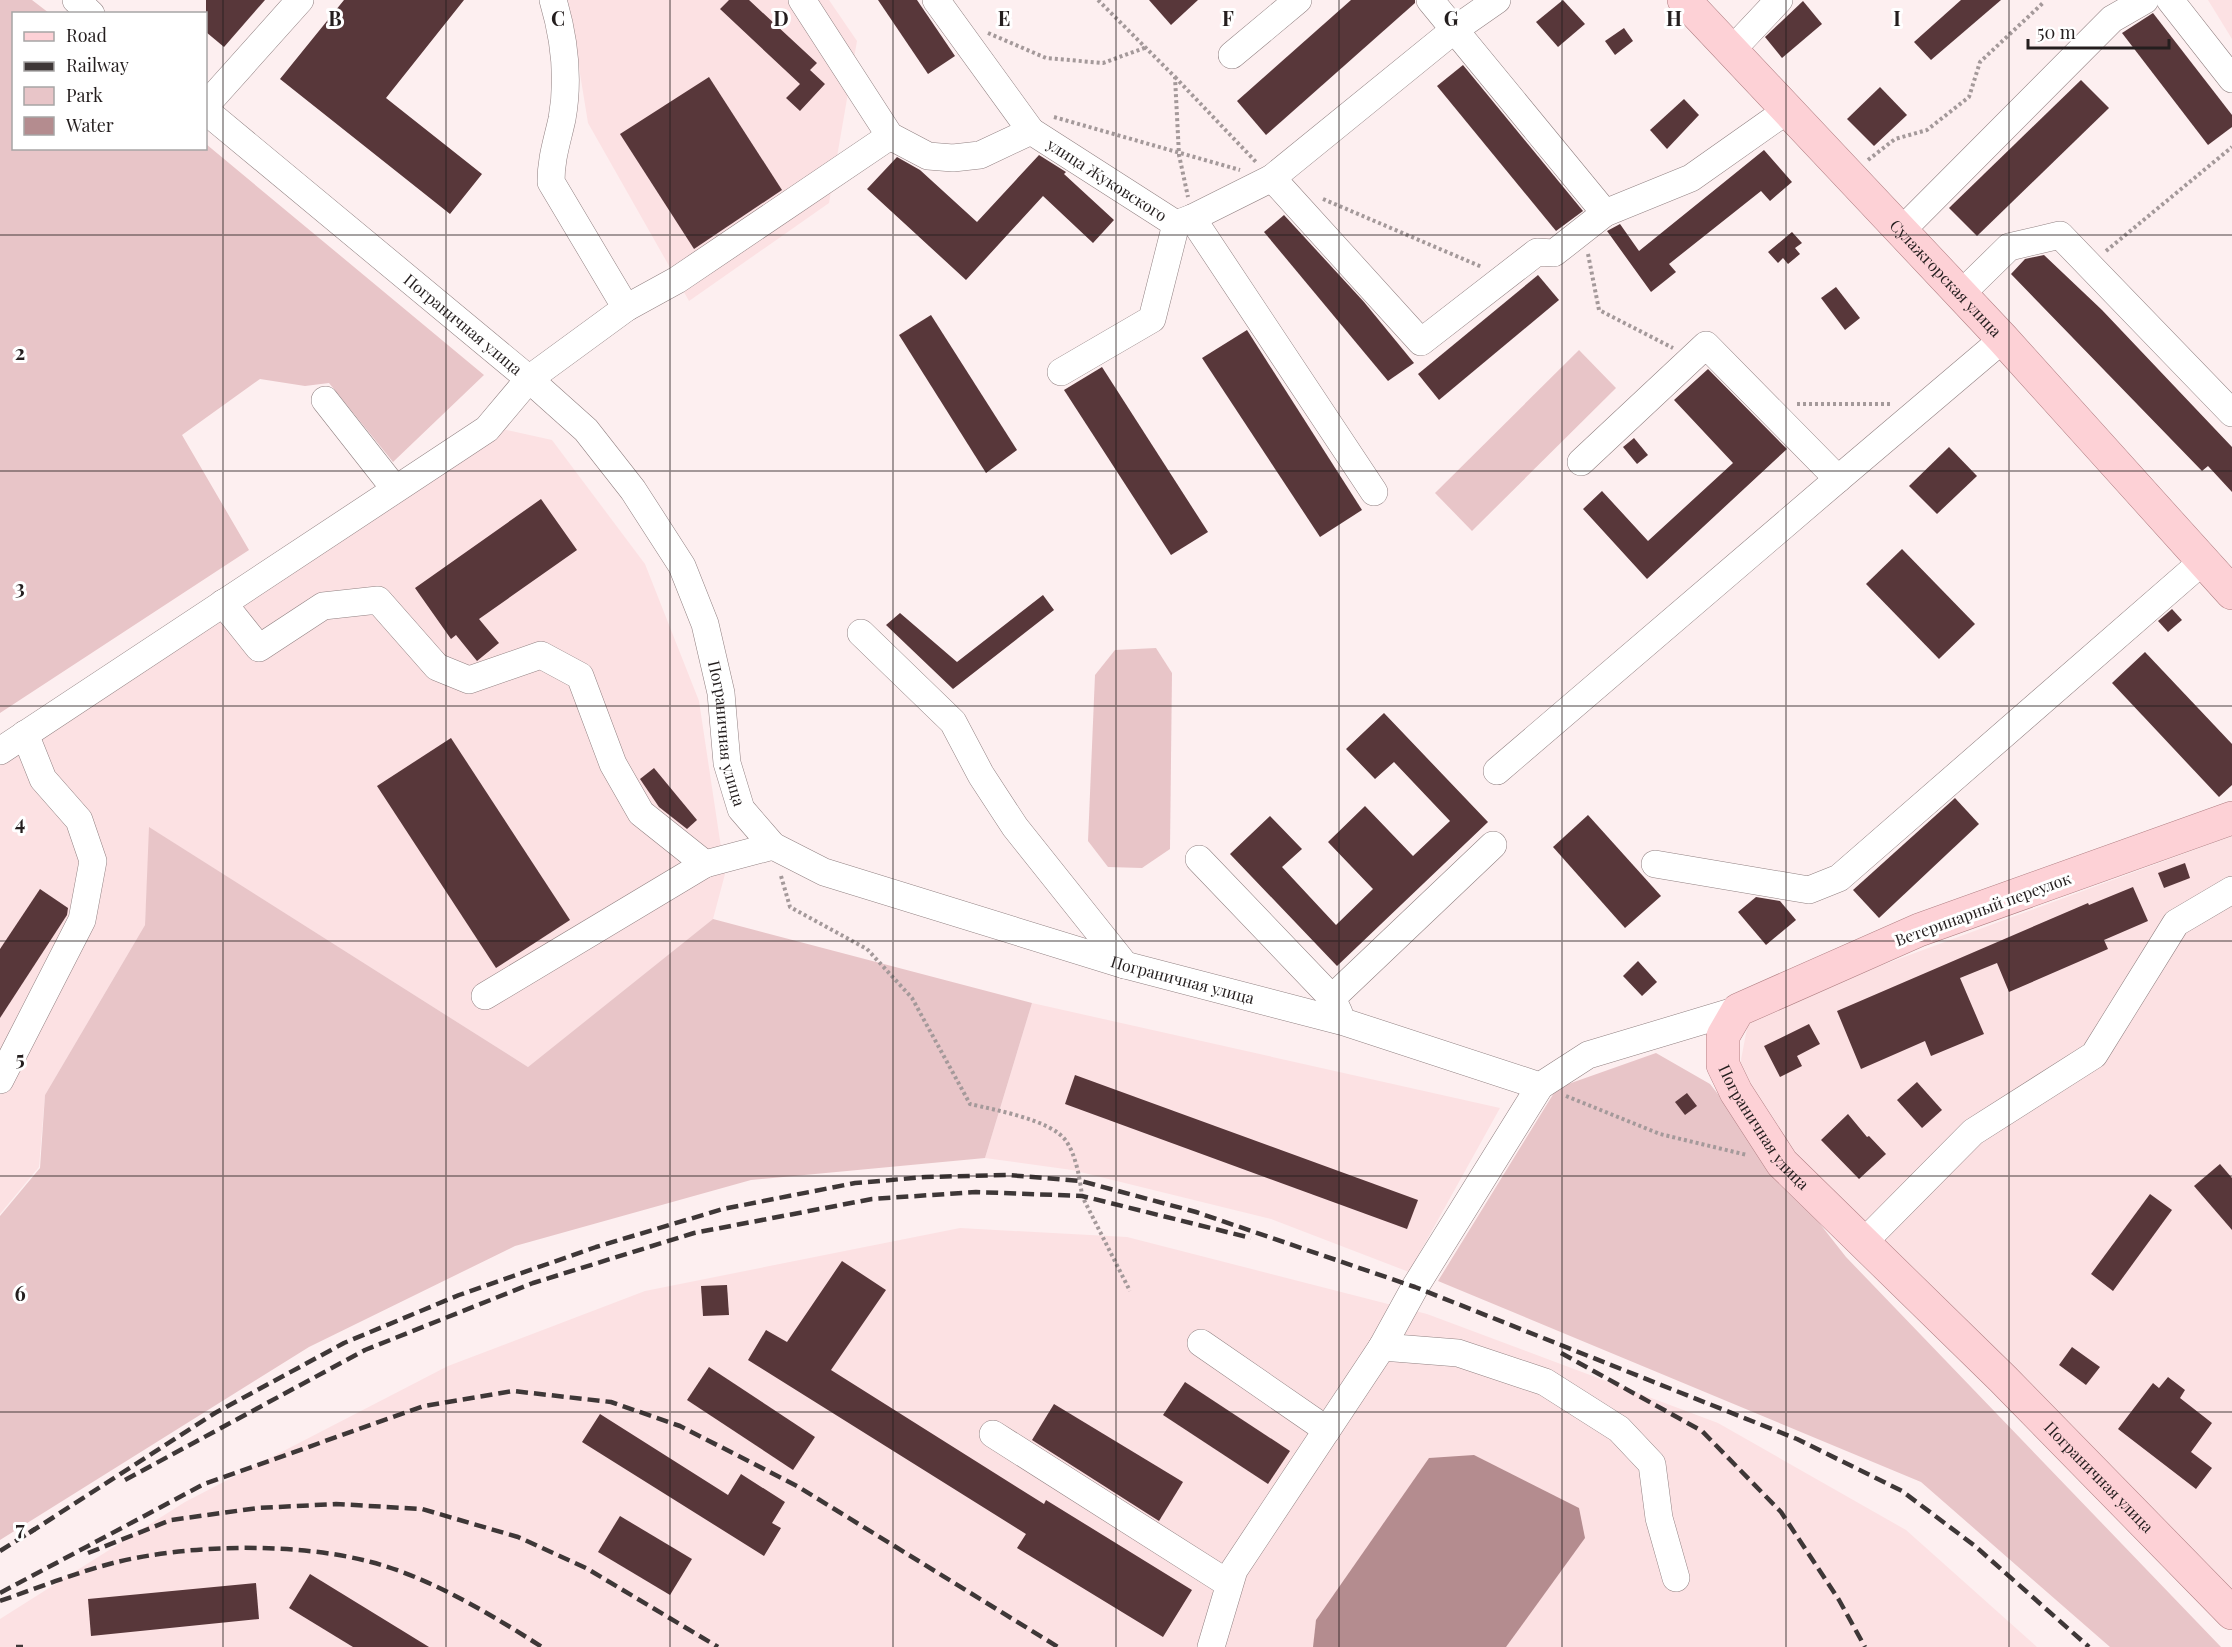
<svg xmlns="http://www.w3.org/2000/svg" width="2232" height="1647" font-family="'Playfair Display',serif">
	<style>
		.built { fill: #fce1e3 }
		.green { fill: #e8c5c8 }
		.water { fill: #b48c8f }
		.building { fill: #58373a }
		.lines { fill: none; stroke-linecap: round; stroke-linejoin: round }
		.minor-casing { stroke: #918182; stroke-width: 28 }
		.major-casing { stroke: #b07f83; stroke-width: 34 }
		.path { stroke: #a4999a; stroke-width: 4; stroke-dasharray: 3 3; stroke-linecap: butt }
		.minor { stroke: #fff; stroke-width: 27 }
		.major { stroke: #fdd1d6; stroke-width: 33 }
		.rail { stroke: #3e3737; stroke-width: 4.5; stroke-dasharray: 12 6; stroke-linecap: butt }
		.grid { fill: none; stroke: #241e1e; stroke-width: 1.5; stroke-opacity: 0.55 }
		.labels { text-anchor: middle; stroke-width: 6; stroke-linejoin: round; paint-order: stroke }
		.street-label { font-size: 16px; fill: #241e1e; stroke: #fff }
		.grid-label { font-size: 20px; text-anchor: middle; font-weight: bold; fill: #241e1e; stroke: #fff; stroke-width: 6; stroke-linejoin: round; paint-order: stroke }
	</style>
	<rect width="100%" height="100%" fill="#fdeff0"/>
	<g class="built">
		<polygon points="568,0 829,0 857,41 829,203 689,301 588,123"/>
		<polygon points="2208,0 2232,0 2232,39"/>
		<polygon points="502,429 552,440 645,564 699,701 725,874 713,919 528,1067 150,828 145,925 45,1095 39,1167 0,1214 0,764"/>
		<polygon points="2232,836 2232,1594 1822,1186 1758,1104 1740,1065 1748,1023 1793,998"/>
		<polygon points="1032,1003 1500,1108 1409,1272 1271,1219 1072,1170 985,1158"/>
		<polygon points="960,1228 1127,1237 1427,1314 1718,1423 1906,1530 2037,1647 0,1647 0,1619 185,1502 448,1366 645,1291"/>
	</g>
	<g class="green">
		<polygon points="0,0 32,0 49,13 14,14 14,148 206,148 206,144 484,375 393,462 329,383 305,386 260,379 182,435 249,550 0,713"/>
		<polygon points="1579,350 1616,388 1472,531 1435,493"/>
		<polygon points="1156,648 1172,673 1170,849 1142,868 1108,867 1088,841 1095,675 1115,650"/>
		<polygon points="149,827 528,1067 713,919 1032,1003 985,1158 751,1180 515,1246 309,1347 0,1540 0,1216 40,1168 45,1095 145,925"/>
		<polygon points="1656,1053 1710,1084 1846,1257 2221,1647 2110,1647 1921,1482 1438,1281 1557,1088"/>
	</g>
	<polygon class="water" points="1474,1455 1579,1508 1585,1538 1506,1647 1313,1647 1316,1620 1429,1458"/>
	<g class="building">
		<polygon points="206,0 265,0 224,47 206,32"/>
		<polygon points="344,0 464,0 386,98 482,174 450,214 280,79"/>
		<polygon points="729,0 749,0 817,63 810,70 825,84 800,111 786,98 800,84 720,9"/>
		<polygon points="878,0 917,0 955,56 928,74"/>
		<polygon points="1149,0 1198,0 1171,25"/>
		<polygon points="1351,0 1415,0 1415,3 1266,135 1237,101"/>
		<polygon points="1563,0 1585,24 1558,47 1536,22"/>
		<polygon points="1961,0 2001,0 1931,60 1914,42"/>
		<polygon points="1803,1 1822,24 1782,58 1765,37"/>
		<polygon points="2153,13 2232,115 2232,127 2208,145 2122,33"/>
		<polygon points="1624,28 1633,41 1615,55 1605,41"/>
		<polygon points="1463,65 1583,211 1556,231 1437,86"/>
		<polygon points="709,77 782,190 694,249 620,134"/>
		<polygon points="2081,80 2109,108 1977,236 1949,208"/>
		<polygon points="1880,87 1907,115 1874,146 1847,119"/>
		<polygon points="1684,99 1699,115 1667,149 1650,130"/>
		<polygon points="1764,150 1792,182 1770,201 1761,191 1669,264 1676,272 1651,292 1607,231 1620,224 1639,251"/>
		<polygon points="1039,155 1066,172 1064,174 1114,220 1093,243 1043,196 966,280 867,189 897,157 920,170 977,222"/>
		<polygon points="1284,215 1364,302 1414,363 1388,381 1264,232"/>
		<polygon points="1792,232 1802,243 1795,248 1800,254 1788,264 1783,258 1778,263 1768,252"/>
		<polygon points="2044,255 2102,310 2232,447 2232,492 2208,466 2202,471 2011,274 2025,259"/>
		<polygon points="1538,275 1559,300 1439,400 1418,374"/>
		<polygon points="1836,287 1860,318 1845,330 1821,298"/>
		<polygon points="931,315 1017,450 986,473 899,335"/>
		<polygon points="1247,330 1362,510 1320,537 1202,358"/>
		<polygon points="1102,367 1208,532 1171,555 1064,390"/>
		<polygon points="1708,369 1787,449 1647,579 1583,509 1602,491 1648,541 1733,463 1674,400"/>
		<polygon points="1634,438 1648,455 1637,464 1623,447"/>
		<polygon points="1949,447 1977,476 1937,514 1909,486"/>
		<polygon points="541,499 577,550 479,619 499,643 477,661 456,635 451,639 415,588"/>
		<polygon points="1902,549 1975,624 1939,659 1866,584"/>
		<polygon points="1043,595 1054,610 953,689 886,625 900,613 957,662"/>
		<polygon points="2172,609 2182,620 2168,632 2158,621"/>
		<polygon points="2145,652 2232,744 2232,785 2219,797 2112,683"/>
		<polygon points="1384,713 1488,822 1337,966 1230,854 1270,816 1302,849 1282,867 1336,925 1373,889 1328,842 1365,806 1413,856 1450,821 1394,762 1375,779 1346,749"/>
		<polygon points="451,738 570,920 496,968 377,786"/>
		<polygon points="654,768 697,820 687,829 659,807 640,779"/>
		<polygon points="1955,798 1979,824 1879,918 1853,890"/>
		<polygon points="1588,815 1661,896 1625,928 1553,847"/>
		<polygon points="2185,863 2190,878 2164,888 2158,873"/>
		<polygon points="2133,887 2148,921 2104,940 2108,949 2009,992 1997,963 1960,978 1984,1034 1931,1056 1925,1041 1861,1069 1837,1011 2088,903 2089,905"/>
		<polygon points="40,889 68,908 67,915 0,1018 0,949"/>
		<polygon points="1756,897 1780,901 1796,920 1766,945 1738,912"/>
		<polygon points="1638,961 1657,982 1642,996 1623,976"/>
		<polygon points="1809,1024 1820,1044 1797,1056 1802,1066 1780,1077 1764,1046"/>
		<polygon points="1075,1075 1418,1200 1407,1229 1065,1104"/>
		<polygon points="1917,1082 1942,1110 1922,1128 1897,1100"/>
		<polygon points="1687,1093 1697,1106 1685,1115 1675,1102"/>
		<polygon points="1848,1114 1867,1137 1869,1136 1886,1154 1859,1179 1821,1140"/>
		<polygon points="2220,1164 2232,1178 2232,1230 2194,1186"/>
		<polygon points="2150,1194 2172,1210 2113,1291 2091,1274"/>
		<polygon points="842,1261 886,1290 831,1370 1044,1504 1046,1500 1192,1590 1163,1637 1017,1548 1026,1534 748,1360 766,1330 787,1342"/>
		<polygon points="727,1285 729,1315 703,1316 701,1286"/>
		<polygon points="2072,1347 2100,1367 2086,1385 2059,1365"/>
		<polygon points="709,1367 815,1437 793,1470 687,1400"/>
		<polygon points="2168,1377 2185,1390 2180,1398 2212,1423 2191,1452 2212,1468 2196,1489 2118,1429 2153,1383 2159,1388"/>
		<polygon points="1185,1382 1290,1451 1268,1484 1163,1415"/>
		<polygon points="1054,1404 1183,1482 1159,1521 1032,1440"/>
		<polygon points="600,1414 728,1495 741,1474 785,1502 772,1523 781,1528 764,1556 582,1442"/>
		<polygon points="620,1516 692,1559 670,1595 598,1552"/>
		<polygon points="310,1574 429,1647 353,1647 289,1608"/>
		<polygon points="256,1583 259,1619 91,1636 88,1599"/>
	</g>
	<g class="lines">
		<g class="minor-casing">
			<g id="minor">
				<polyline points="76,0 91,14"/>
				<path d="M553,0C564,37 569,80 562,119C557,142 551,158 551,182L626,308"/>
				<path id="s1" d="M802,0L890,136L928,156L953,158L980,155L1031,131L1176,224L1192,218L1272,178L1454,30L1497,0"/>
				<polyline points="936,0 1031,131"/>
				<polyline points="1430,0 1605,213"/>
				<polyline points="2170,0 2232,79"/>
				<polyline points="1731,51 1779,0"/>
				<polyline points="1232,55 1298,0"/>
				<polyline points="206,105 300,0"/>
				<path id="s2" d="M206,111L529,379L586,430L633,490L682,566L705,624L721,693L727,763L741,809L773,846L824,872L1125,965L1344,1022L1540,1086L1588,1055L1738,1010"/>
				<polyline points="1272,178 1421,342 1537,252 1554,253 1605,213 1691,178 1786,111"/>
				<polyline points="1192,218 1374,492"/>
				<polyline points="1900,232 2112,19 2145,0"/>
				<polyline points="1960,295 2009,247 2060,235 2232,413"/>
				<polyline points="1061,372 1152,319 1176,224"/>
				<polyline points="325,400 395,489"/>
				<polyline points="1581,462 1706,345 1838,479 2003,339"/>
				<polyline points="223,603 259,648 323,606 378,600 437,667 469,680 541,655 580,676 613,764 641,813 705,864"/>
				<polyline points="861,633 953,722 981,775 1015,827 1125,965"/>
				<polyline points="0,751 487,429 529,379 626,308 677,280 890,136"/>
				<polyline points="1497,771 1838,479"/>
				<polyline points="1199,859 1332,998 1339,1013"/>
				<polyline points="1655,864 1809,890 1839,878 2203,561"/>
				<polyline points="485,996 705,864 773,846"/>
				<polyline points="1332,998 1493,845"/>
				<polyline points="0,1080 82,920 93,861 79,820 43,779 25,734"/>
				<polyline points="1863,1243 1973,1132 2094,1055 2176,923 2232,890"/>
				<polyline points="1201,1343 1327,1430"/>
				<polyline points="1382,1347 1458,1353 1545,1382 1619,1429 1652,1464 1659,1518 1676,1578"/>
				<polyline points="993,1434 1229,1584"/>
				<polyline points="1211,1647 1234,1570 1382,1347 1415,1287 1540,1086"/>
			</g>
		</g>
		<g class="major-casing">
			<g id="major">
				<path id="s3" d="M1684,0L2003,339L2232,593"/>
				<path id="s4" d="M2232,818L1919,930L1738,1010L1723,1036V1065L1736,1092L1782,1163L2003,1379L2232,1613"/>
			</g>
		</g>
		<g class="path">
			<polyline points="1098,0 1175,77 1179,155 1188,197"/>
			<polyline points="988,33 1046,58 1103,63 1147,47"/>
			<polyline points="1175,77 1257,163"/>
			<polyline points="1054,117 1240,170"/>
			<polyline points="1868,160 1895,139 1927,130 1969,97 1980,62 2044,2"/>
			<polyline points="1323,199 1482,267"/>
			<polyline points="2106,251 2232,147"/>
			<polyline points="1588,254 1599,310 1673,348"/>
			<polyline points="1797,404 1891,404"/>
			<path d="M781,876L790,907L867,949L912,998L970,1104C995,1110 1052,1120 1066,1141C1076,1155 1080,1179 1082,1196L1130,1291"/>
			<polyline points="1566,1096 1660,1134 1747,1155"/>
		</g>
		<use href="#minor" class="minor"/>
		<use href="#major" class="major"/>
		<g class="rail">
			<polyline points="1561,1353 1702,1431 1781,1512 1839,1600 1865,1647"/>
			<polyline points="125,1480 365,1350 533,1283 694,1233 872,1199 976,1192 1082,1196 1251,1238"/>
			<polyline points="29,1533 215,1413 344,1343 459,1295 596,1247 723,1209 855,1183 926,1177 1008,1175 1081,1181 1196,1212 1415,1287 1797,1439 1902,1491 1975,1546 2089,1647"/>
			<polyline points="0,1551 35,1529"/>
			<polyline points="88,1553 171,1520 258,1508 336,1504 422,1509 518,1537 586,1568 718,1647"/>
			<polyline points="0,1593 204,1484 424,1406 513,1391 611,1402 680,1426 797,1486 1058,1647"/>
			<path d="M0,1601C37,1588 75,1573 113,1563C188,1544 296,1542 371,1562C429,1577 492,1615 542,1647"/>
			<polyline points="16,1647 23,1647"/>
		</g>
	</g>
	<path class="grid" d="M223,0V1647M446,0V1647M670,0V1647M893,0V1647M1116,0V1647M1339,0V1647M1562,0V1647M1786,0V1647M2009,0V1647M0,235H2232M0,471H2232M0,706H2232M0,941H2232M0,1176H2232M0,1412H2232"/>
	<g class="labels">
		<g class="street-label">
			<text dy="6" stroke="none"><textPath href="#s1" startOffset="404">улица Жуковского</textPath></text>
			<text dy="6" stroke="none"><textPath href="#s3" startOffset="382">Сулажгорская улица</textPath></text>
			<text dy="6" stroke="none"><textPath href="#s2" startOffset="334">Пограничная улица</textPath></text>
			<text dy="6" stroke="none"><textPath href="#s2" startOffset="837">Пограничная улица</textPath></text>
			<text transform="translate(1983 909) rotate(-20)" y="6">Ветеринарный переулок</text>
			<text dy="6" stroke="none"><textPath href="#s2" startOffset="1395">Пограничная улица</textPath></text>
			<text dy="6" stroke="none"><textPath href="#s4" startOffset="664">Пограничная улица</textPath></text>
			<text dy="6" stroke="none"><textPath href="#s4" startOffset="1150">Пограничная улица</textPath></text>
		</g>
	</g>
	<g class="grid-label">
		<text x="335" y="26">B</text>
		<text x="558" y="26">C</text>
		<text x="781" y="26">D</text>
		<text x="1004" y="26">E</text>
		<text x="1228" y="26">F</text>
		<text x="1451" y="26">G</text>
		<text x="1674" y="26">H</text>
		<text x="1897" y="26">I</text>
		<text x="20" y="360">2</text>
		<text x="20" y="595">3</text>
		<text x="20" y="830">4</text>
		<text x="20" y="1066">5</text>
		<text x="20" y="1301">6</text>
		<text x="20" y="1536">7</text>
	</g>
	<rect x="12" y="12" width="195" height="138" fill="#ffffff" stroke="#a7a5a5" stroke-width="1.5"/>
	<rect x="24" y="32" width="30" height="9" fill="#fdd1d6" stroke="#a7a5a5" stroke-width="1.5"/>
	<text x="66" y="42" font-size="18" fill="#241e1e">Road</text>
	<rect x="24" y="62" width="30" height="9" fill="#3e3737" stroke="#a7a5a5" stroke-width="1.5"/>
	<text x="66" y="72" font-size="18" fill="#241e1e">Railway</text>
	<rect x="24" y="87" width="30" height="18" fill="#e8c5c8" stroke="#a7a5a5" stroke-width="1.5"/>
	<text x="66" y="102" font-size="18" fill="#241e1e">Park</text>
	<rect x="24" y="117" width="30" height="18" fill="#b48c8f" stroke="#a7a5a5" stroke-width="1.5"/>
	<text x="66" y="132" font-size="18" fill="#241e1e">Water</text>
	<path d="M2028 39v9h141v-9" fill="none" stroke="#241e1e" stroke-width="3"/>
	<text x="2037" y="39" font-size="18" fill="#241e1e" stroke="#ffffff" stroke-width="4.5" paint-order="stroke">50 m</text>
</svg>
